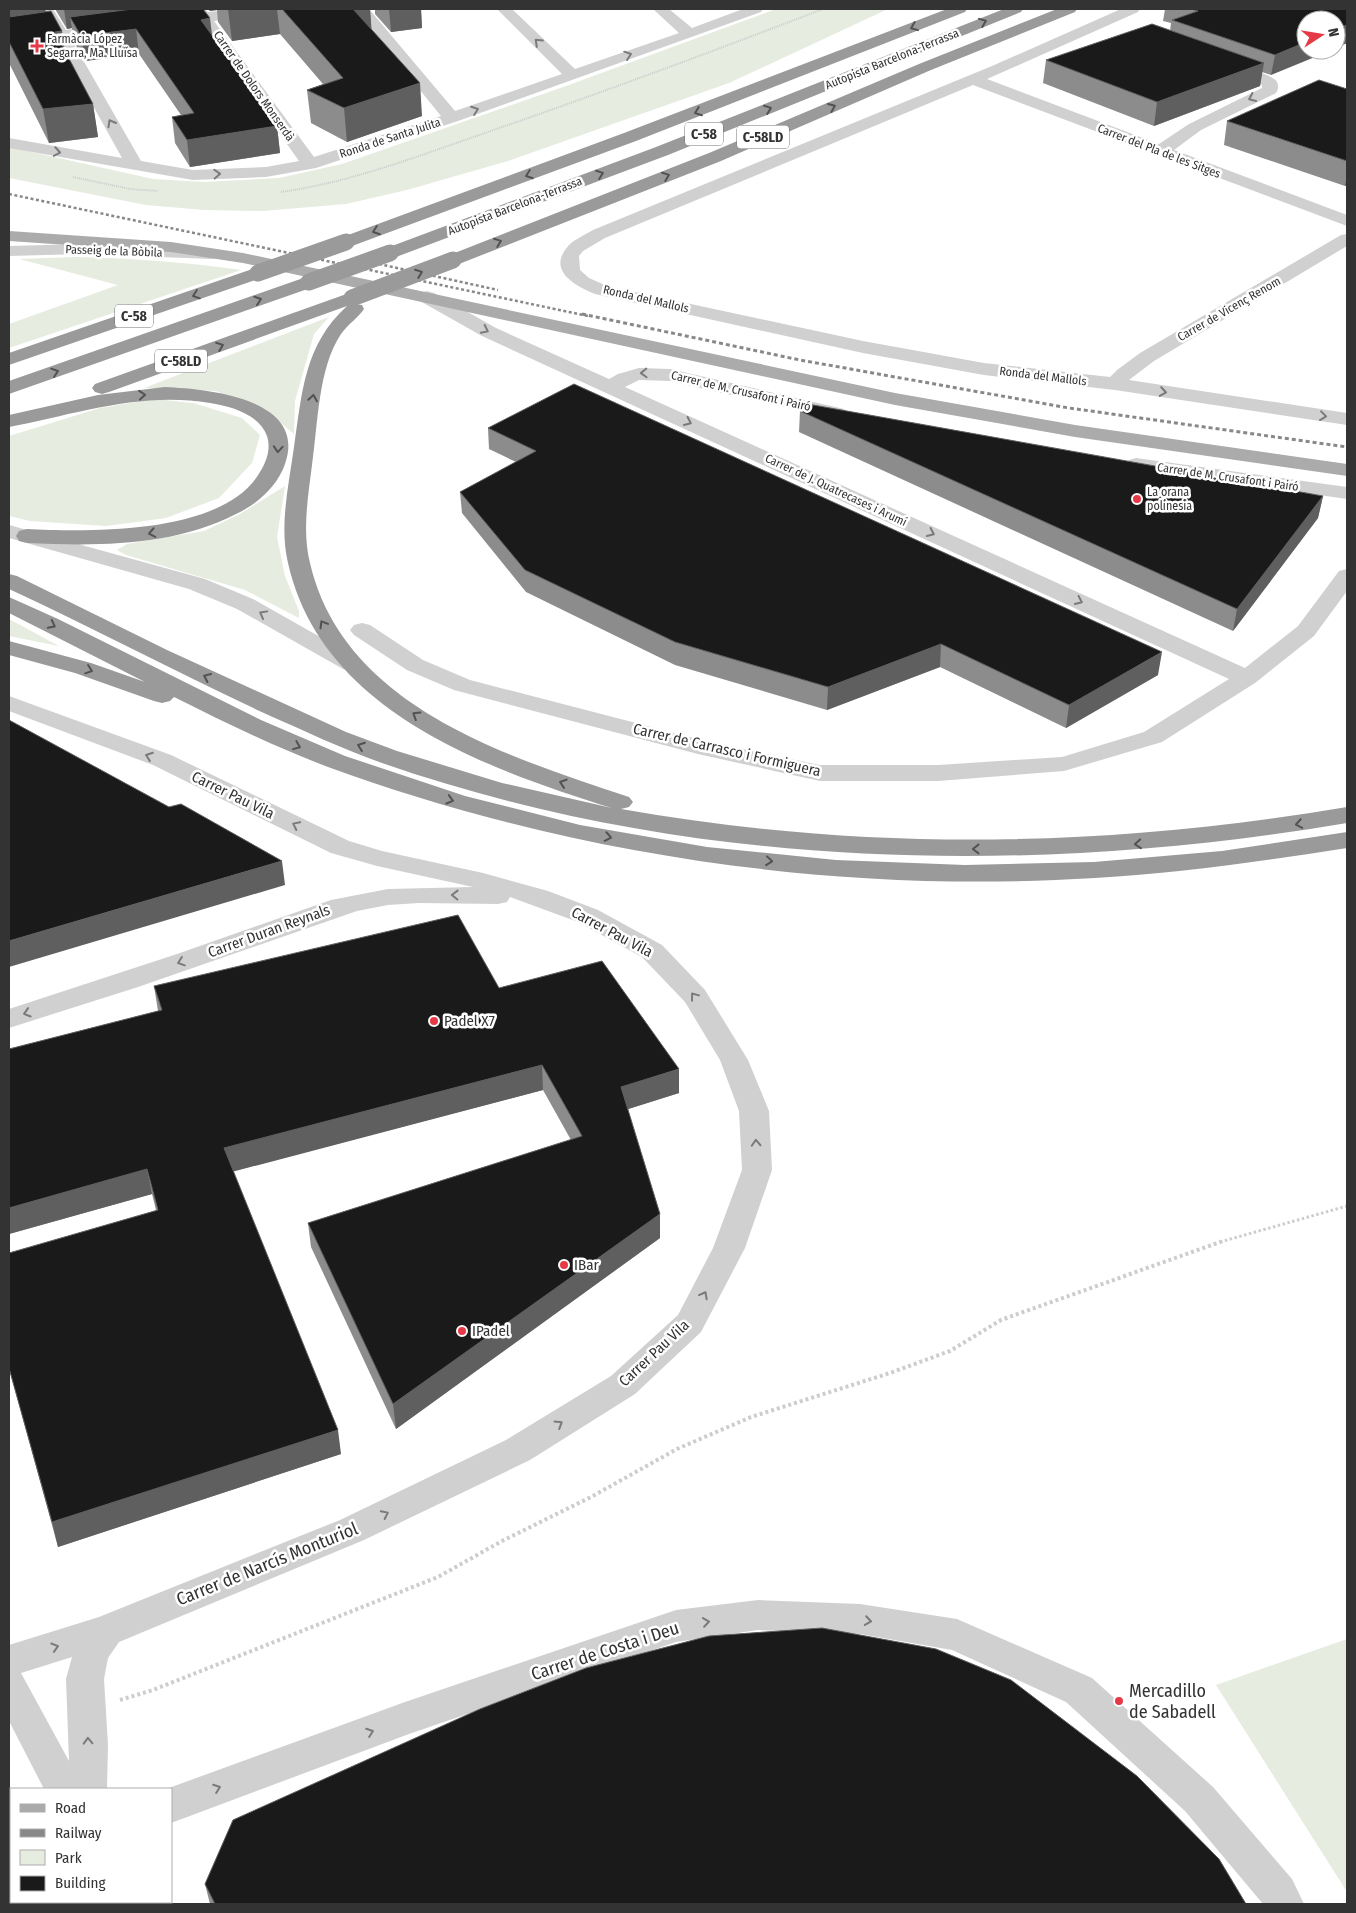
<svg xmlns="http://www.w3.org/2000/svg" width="1356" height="1913" font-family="'Fira Sans Condensed',sans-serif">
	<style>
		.green { fill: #e6ecdf }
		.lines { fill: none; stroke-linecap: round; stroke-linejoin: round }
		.path-far2 { stroke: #cdcdcd; stroke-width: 2; stroke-dasharray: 1 1; stroke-linecap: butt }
		.path-far1 { stroke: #cdcdcd; stroke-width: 3; stroke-dasharray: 2.5 2.5; stroke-linecap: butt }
		.path { stroke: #cdcdcd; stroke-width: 4; stroke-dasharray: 3 3; stroke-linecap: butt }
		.minor { fill: #d0d0d0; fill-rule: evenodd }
		.major { fill: #ababab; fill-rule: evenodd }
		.highway { fill: #9a9a9a; fill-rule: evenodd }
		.rail-far1 { stroke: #888; stroke-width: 2.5; stroke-dasharray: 3 2.5; stroke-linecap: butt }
		.rail { stroke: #888; stroke-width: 3; stroke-dasharray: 4 3; stroke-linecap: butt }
		.highway-bridge { stroke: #9a9a9a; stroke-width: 17 }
		.wall { fill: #8c8c8c }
		.shaded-wall { fill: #5f5f5f }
		.building { fill: #1a1a1a; stroke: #5f5f5f }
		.oneway { stroke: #525252 }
		.oneway2 { stroke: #7a7a7a }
		.poi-dot { fill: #e63946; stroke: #fff; stroke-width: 2 }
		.labels { text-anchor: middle; stroke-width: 5; stroke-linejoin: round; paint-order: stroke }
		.far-poi-label { font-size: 12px; fill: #333; stroke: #fff; text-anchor: start }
		.far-street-label { font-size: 12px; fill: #333; stroke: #fff }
		.shield { fill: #fff; stroke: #707070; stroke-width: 1 }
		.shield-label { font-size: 14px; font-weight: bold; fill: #333 }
		.street-label { font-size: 15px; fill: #333; stroke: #fff }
		.poi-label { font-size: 15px; fill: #333; stroke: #fff; text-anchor: start }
		.near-street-label { font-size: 18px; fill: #333; stroke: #fff }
		.near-poi-label { font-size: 18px; fill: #333; stroke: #fff; text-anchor: start }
	</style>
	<rect width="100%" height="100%" fill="#fff"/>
	<g class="green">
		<polygon points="776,9 888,9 729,83 508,161 407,190 346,204 263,211 204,210 146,205 9,178 9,147 153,179 204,182 279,178 342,164 566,86"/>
		<path d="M74,257C130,258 186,262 241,270L9,348V324L118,285L19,259Z"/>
		<polygon points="329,317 314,334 295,401 294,434 266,410 216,391 144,388"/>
		<polygon points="155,399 193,403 242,418 260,435 252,463 219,498 166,518 106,526 30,521 9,516 9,436 100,408"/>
		<polygon points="285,486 277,537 285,576 299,611 299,618 245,590 126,555 117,550 127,544 204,531 240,514"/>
		<polygon points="9,619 59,646 9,636"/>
		<polygon points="1347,1639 1347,1892 1216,1685"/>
	</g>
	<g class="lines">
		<g class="path-far2">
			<polyline points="73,177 130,189 158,191"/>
			<path d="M281,192C352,182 418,156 485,133C598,94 711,52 823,9"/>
		</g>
		<polyline class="path-far1" points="1220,1242 1347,1206"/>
		<polyline class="path" points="120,1700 153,1690 438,1577 502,1541 591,1497 677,1449 751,1417 890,1373 950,1351 1001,1320 1223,1241"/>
		<g class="minor">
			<polygon points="39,9 53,9 66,30 109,24 114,26 117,29 114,32 71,39 141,161 193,170 266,167 299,161 200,22 171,25 166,24 164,21 166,18 194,14 191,9 205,9 208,12 239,9 283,9 281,12 276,13 214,21 314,157 441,116 354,9 369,9 455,111 562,74 497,9 512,9 575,69 679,33 653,9 669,9 692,28 743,9 763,9 761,12 458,121 316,168 266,177 193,180 9,148 9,138 122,158 57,41 9,48 9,38 52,32"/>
			<path d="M1121,9H1140L1138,12L987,79L1159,144L1189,124L1262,88V85L1219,69L1217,66L1219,63C1228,61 1273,74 1277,82C1279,86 1278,90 1276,93L1201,130L1174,150L1347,215V226L973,85L605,238L583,251L579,256L580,270L589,278L607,286L863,341L984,363L1110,377L1117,370L1140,353L1341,235L1347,234V246L1154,361L1129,380L1347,413V425L1115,390L984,375L863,353L595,294C574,285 546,270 569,245C575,239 585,235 593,230L992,66Z"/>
			<polygon points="82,244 212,249 218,250 221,254 218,258 212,259 82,254 9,256 9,246"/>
			<polygon points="427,291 434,293 496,328 609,379 618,374 639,368 670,369 844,409 847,413 844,417 837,419 670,381 639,380 625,387 1245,668 1298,626 1339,571 1347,569 1347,591 1314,636 1255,683 1162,742 1064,771 938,781 820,781 698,754 454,690 407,670 354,635 350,630 354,625 362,623 370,625 423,660 470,680 709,742 820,765 938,765 1062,757 1144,732 1229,679 482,336 420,301 418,297 420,293"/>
			<polygon points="1136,458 1347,487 1347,499 1129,468 1126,464 1129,460"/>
			<polygon points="9,525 205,579 253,599 359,659 363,664 359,669 351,671 343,669 237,609 189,589 9,538"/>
			<path d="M9,696L171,755L349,841L382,851L483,873L548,891L598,910L662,945L705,990L748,1060L769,1111L772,1170L745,1248L701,1332L635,1394L530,1460L364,1540L119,1642L108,1658L104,1679L108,1745L107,1789H44L9,1721V1645L99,1617L340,1520L506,1440L611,1376L678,1315L713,1248L742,1170L739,1111L720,1060L685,1002L642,957L578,922L510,897L507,902L498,904L419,903L388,905L357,911L138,987L9,1028V1009L177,954L331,900L388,889L473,887L377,866L331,853L153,765L9,711ZM72,1657L66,1679L69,1761L21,1673Z"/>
			<polygon points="758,1600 860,1604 957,1619 1092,1678 1213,1787 1292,1879 1304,1904 1263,1904 1185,1811 1066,1702 952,1650 860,1634 758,1630 676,1642 409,1734 171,1823 171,1789 166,1789 405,1702 676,1610"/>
			<rect x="9" y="1846" width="2" height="36"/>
			<polygon points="106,1902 146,1902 147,1904 107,1904"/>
		</g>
		<polygon class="major" points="9,231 171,242 243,253 895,393 1075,425 1347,464 1347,476 1075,437 895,405 243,263 171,252 9,241"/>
		<g class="highway">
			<polygon points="947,9 967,9 965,12 636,141 352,246 346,247 340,246 337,242 340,238 624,133"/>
			<polygon points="1004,9 1023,9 1021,12 668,155 396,257 390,258 384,257 381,253 384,249 656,147"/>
			<polygon points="1057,9 1077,9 1075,12 931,70 721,161 459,264 453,265 447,264 444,260 447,256 709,153 919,64"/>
			<polygon points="258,267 264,269 267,273 264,277 9,365 9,353"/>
			<polygon points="309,276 316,278 318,282 316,286 9,394 9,381"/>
			<path d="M352,292L359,294L361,298L354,304L362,305L364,309C358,318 348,324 341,334C318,368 318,425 312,465C308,497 302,531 310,563C343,706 506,756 629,797L633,802L629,807L621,809C866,852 1103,848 1347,807V823C1028,877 690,870 382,763C342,749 305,731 266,714C180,674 95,629 9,589V574L17,576L167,650L346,732L397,751L502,783L612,808C484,768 321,710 288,563C279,525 289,484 294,447C302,393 304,345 347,306L109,392L102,394L95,392L92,388L95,384Z"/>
			<path d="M165,387C207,389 308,398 285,464C277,487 257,504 236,514C171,547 97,546 27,543L19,541L16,536L19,531L27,529C90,532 224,535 260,472C267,461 271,448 267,436C259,414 230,406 210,403C141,391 76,414 9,427V415L98,395Z"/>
			<path d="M9,597L58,619L261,720L345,756L465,796L580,825L707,847L836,860L965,865L1094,862L1222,851L1347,832V848C1263,861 1180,873 1095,878C836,894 572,856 328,767C275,747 224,722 174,697L170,701L162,703L154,701L75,673L9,655V641L91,663L145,682L9,613Z"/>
		</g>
		<g class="rail-far1">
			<polyline points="9,194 588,316"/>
			<polyline points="379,264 498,290"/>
		</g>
		<polyline class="rail" points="582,314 800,360 1069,408 1347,447"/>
		<g class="highway-bridge">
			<polyline points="258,273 346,242"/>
			<polyline points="309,282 390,253"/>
			<polyline points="352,298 453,260"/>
		</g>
	</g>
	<g class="wall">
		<polygon points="9,9 45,9 46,12 62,31 65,51 93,104 98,137 49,143 9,63"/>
		<polygon points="55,9 203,9 212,36 277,126 280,153 190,167 175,143 172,117 181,115 139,54 85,61 74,42 72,28 67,29"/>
		<polygon points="207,9 370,9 371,29 422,116 347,142 311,123 307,90 323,84 280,34 232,41 218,22 217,10 210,11"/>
		<polygon points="375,9 421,9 422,28 391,32 375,14"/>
		<polygon points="1165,9 1347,9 1347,43 1336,48 1336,20 1271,75 1262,72 1260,86 1154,126 1043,83 1046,60 1170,31 1171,23 1163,21"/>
		<polygon points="1347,89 1347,185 1345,186 1224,145 1227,121"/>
		<polygon points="800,411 1323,496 1318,518 1233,631 799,432"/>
		<polygon points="488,428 1158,675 1066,728 940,667 827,710 675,665 526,592 462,513 460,492 516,462 489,449"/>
		<polygon points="154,986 499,988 679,1093 628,1109 660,1238 396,1429 311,1247 308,1223 571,1140 543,1090 233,1171 341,1454 58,1547 9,1368 156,1210 152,1194 9,1234 9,1049 158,1011"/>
		<polygon points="205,1884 1246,1904 210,1904"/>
	</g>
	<g class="shaded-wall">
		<polygon points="9,9 45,9 49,31 9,37"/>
		<polygon points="64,9 191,9 70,17 72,28 67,29"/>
		<polygon points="209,9 217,9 217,10 210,11"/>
		<polygon points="228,9 277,9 280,34 232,41"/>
		<polygon points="350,9 370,9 372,35"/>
		<polygon points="389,9 421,9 422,28 391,32"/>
		<polygon points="210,18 213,43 201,20"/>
		<polygon points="1347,25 1347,43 1336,48 1336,29"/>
		<polygon points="136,29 139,54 85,61 81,36"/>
		<polygon points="62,31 67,64 55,32"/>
		<polygon points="1306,42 1306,50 1332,50 1271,75 1275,55"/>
		<polygon points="1264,63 1260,86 1154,126 1157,102"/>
		<polygon points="420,83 422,116 347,142 344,108"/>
		<polygon points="93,104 98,137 49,143 43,109"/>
		<polygon points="277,126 280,153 190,167 187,140"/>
		<polygon points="1347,175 1347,185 1345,186"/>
		<polygon points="1323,496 1318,518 1233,631 1237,609"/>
		<polygon points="941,644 940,667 827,710 828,687"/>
		<polygon points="1162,652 1158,675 1066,728 1069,705"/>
		<polygon points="282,861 285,885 9,967 9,941"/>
		<polygon points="542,1065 543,1090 228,1173 224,1148"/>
		<polygon points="679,1069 679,1093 622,1111 621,1087"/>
		<polygon points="147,1169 152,1194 9,1234 9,1208"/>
		<polygon points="660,1214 660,1238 396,1429 393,1404"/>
		<polygon points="338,1430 341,1454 58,1547 52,1522"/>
	</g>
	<g class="building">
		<polygon points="132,9 203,9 210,18 201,20 277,126 187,140 172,117 194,113 136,29 81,36 70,17"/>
		<polygon points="282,9 353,9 420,83 344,108 307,90 343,78"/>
		<polygon points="1191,9 1347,9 1347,25 1336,29 1336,20 1306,20 1306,42 1275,55 1172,20 1198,11"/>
		<polygon points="51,11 62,31 55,32 93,104 43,109 9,42 9,17"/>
		<polygon points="1152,24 1264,63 1157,102 1046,60"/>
		<polygon points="1319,80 1347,89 1347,161 1227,121"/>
		<polygon points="574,384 1162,652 1069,705 941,644 828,687 675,642 525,570 460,492 536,451 488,428"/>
		<polygon points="802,403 1323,496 1237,609 800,411"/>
		<polygon points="9,720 169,807 181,804 282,861 9,941"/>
		<polygon points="458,915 499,988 602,961 679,1069 621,1087 660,1214 393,1404 308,1223 582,1136 542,1065 224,1148 338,1430 52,1522 9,1368 9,1253 158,1210 147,1169 9,1208 9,1049 162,1010 154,986"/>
		<polygon points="822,1628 936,1649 1011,1680 1137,1776 1219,1859 1246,1904 215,1904 205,1884 233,1820 480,1709 586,1668 709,1636"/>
	</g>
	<defs><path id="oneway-chevron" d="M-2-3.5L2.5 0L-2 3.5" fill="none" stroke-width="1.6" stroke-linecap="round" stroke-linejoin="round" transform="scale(1.25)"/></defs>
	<g class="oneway">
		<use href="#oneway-chevron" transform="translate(983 22) rotate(-22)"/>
		<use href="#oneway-chevron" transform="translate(914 27) rotate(158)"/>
		<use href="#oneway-chevron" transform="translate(832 107) rotate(-23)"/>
		<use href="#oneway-chevron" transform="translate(768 109) rotate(-21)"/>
		<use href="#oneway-chevron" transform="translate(698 112) rotate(159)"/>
		<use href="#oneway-chevron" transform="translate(600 174) rotate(-21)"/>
		<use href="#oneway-chevron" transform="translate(529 175) rotate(160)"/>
		<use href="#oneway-chevron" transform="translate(666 176) rotate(-21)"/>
		<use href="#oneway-chevron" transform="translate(376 231) rotate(160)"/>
		<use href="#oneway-chevron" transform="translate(498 242) rotate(-21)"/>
		<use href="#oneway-chevron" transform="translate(419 273) rotate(-21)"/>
		<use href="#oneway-chevron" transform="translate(196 295) rotate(161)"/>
		<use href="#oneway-chevron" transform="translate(258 300) rotate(-19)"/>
		<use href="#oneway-chevron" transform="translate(220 346) rotate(-21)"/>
		<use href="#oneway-chevron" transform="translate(55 372) rotate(-19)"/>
		<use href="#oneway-chevron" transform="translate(142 395) rotate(-5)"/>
		<use href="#oneway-chevron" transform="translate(313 398) rotate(-81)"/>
		<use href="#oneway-chevron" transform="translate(278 449) rotate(94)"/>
		<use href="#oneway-chevron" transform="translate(152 533) rotate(169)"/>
		<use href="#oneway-chevron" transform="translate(323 624) rotate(-121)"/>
		<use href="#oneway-chevron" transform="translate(52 625) rotate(27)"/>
		<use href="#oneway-chevron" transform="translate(89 670) rotate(19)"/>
		<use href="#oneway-chevron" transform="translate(207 677) rotate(-155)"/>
		<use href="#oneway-chevron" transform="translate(416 715) rotate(-148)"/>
		<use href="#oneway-chevron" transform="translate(297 746) rotate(22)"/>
		<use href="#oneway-chevron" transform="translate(361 746) rotate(-160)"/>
		<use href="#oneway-chevron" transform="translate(563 783) rotate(-162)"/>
		<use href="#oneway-chevron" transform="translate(450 800) rotate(16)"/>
		<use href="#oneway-chevron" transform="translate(1299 824) rotate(170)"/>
		<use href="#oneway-chevron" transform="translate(608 837) rotate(11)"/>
		<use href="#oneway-chevron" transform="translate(1138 844) rotate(175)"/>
		<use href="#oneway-chevron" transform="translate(976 849) rotate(180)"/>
		<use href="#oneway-chevron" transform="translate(769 861) rotate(6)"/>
	</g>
	<g class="oneway2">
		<use href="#oneway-chevron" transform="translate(538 42) rotate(-136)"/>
		<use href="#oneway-chevron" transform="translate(628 55) rotate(-19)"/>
		<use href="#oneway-chevron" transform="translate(1252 98) rotate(155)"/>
		<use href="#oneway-chevron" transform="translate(475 110) rotate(-20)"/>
		<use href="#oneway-chevron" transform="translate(111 123) rotate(-120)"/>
		<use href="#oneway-chevron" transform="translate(57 152) rotate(10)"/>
		<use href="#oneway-chevron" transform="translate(217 174) rotate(-3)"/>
		<use href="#oneway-chevron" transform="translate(485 330) rotate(26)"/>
		<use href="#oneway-chevron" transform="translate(644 373) rotate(178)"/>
		<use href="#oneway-chevron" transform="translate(1163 392) rotate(9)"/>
		<use href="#oneway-chevron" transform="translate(1323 416) rotate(7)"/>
		<use href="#oneway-chevron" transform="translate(688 422) rotate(25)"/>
		<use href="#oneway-chevron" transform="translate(931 533) rotate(25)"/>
		<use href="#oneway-chevron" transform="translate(1079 601) rotate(25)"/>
		<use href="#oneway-chevron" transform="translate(263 614) rotate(-151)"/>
		<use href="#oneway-chevron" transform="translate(149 756) rotate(-160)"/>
		<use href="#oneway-chevron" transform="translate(296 825) rotate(-154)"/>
		<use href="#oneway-chevron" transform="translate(455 895) rotate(-179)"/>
		<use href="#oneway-chevron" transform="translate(181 962) rotate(161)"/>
		<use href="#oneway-chevron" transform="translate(694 996) rotate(-127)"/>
		<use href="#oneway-chevron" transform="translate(27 1013) rotate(163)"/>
		<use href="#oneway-chevron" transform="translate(756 1143) rotate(-93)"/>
		<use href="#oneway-chevron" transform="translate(704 1295) rotate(-62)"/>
		<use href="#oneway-chevron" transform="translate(559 1424) rotate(-32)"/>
		<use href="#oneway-chevron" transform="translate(385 1514) rotate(-26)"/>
		<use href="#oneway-chevron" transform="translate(868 1621) rotate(9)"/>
		<use href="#oneway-chevron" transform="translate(706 1622) rotate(-8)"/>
		<use href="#oneway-chevron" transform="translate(55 1647) rotate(-17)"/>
		<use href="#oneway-chevron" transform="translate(370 1732) rotate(-20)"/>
		<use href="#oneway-chevron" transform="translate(88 1741) rotate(-92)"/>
		<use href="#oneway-chevron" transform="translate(217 1788) rotate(-20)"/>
	</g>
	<g class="poi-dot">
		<path d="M34.5 38.5h5v5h5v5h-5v5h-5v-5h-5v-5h5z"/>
		<circle cx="1137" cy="499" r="5"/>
		<circle cx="434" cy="1021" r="5"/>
		<circle cx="564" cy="1265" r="5"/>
		<circle cx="462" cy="1331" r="5"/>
		<circle cx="1119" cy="1701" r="5"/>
	</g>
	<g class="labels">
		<g class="far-poi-label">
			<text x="47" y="43">Farmàcia López<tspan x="47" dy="14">Segarra, Ma. Lluïsa</tspan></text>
			<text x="1147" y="496">La orana<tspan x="1147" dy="14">polinesia</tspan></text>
		</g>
		<g class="far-street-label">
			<text transform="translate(892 59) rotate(-22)" y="4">Autopista Barcelona-Terrassa</text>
			<text transform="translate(254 86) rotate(55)" y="4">Carrer de Dolors Monserdà</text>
			<text transform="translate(390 138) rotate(-18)" y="4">Ronda de Santa Julita</text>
			<text transform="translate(1159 151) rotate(21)" y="4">Carrer del Pla de les Sitges</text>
			<text transform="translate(515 206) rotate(-21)" y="4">Autopista Barcelona-Terrassa</text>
			<text transform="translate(114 251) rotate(2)" y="4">Passeig de la Bòbila</text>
			<text transform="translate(646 299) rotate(13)" y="4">Ronda del Mallols</text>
			<text transform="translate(1229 309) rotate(-30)" y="4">Carrer de Vicenç Renom</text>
			<text transform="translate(1043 376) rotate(7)" y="4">Ronda del Mallols</text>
			<text transform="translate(741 391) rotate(13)" y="4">Carrer de M. Crusafont i Pairó</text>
			<text transform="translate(1228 477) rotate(8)" y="4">Carrer de M. Crusafont i Pairó</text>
			<text transform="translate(836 490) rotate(25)" y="4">Carrer de J. Quatrecases i Arumí</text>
		</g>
		<g class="shield">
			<rect x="685" y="122.5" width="38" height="23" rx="4"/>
			<rect x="737" y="125.5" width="52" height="23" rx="4"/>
			<rect x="115" y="304.5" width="38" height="23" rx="4"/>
			<rect x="155" y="349.5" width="52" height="23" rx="4"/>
		</g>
		<g class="shield-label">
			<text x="704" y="139">C-58</text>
			<text x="763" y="142">C-58LD</text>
			<text x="134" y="321">C-58</text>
			<text x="181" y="366">C-58LD</text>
		</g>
		<g class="street-label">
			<text transform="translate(727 750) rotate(13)" y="5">Carrer de Carrasco i Formiguera</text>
			<text transform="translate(233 795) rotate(26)" y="5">Carrer Pau Vila</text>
			<text transform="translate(269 931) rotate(-20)" y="5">Carrer Duran Reynals</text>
			<text transform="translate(612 932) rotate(28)" y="5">Carrer Pau Vila</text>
			<text transform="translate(654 1353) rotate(-43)" y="5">Carrer Pau Vila</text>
		</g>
		<g class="poi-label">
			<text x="444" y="1026">Padel X7</text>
			<text x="574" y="1270">IBar</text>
			<text x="472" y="1336">IPadel</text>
		</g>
		<g class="near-street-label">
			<text transform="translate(267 1564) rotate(-22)" y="6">Carrer de Narcís Monturiol</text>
			<text transform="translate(605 1651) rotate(-18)" y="6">Carrer de Costa i Deu</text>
		</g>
		<g class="near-poi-label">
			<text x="1129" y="1697">Mercadillo<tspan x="1129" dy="21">de Sabadell</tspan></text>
		</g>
	</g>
	<rect width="1356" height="1913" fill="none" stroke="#333333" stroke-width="20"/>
	<rect x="10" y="1788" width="162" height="115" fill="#ffffff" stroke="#adadad"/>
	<rect x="20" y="1804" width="25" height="8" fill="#ababab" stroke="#adadad"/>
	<text x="55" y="1813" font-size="15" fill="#333333">Road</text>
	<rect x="20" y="1829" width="25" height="8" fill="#888888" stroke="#adadad"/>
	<text x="55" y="1838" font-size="15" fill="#333333">Railway</text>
	<rect x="20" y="1850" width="25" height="15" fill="#e6ecdf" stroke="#adadad"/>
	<text x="55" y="1863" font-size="15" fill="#333333">Park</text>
	<rect x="20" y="1876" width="25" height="15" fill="#1a1a1a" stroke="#adadad"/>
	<text x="55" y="1888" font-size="15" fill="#333333">Building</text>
	<g transform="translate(1321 35) rotate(78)"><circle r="24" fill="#ffffff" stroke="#adadad"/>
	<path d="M0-4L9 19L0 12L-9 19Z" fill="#e63946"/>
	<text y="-8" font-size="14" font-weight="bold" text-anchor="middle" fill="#333333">N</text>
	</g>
</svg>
